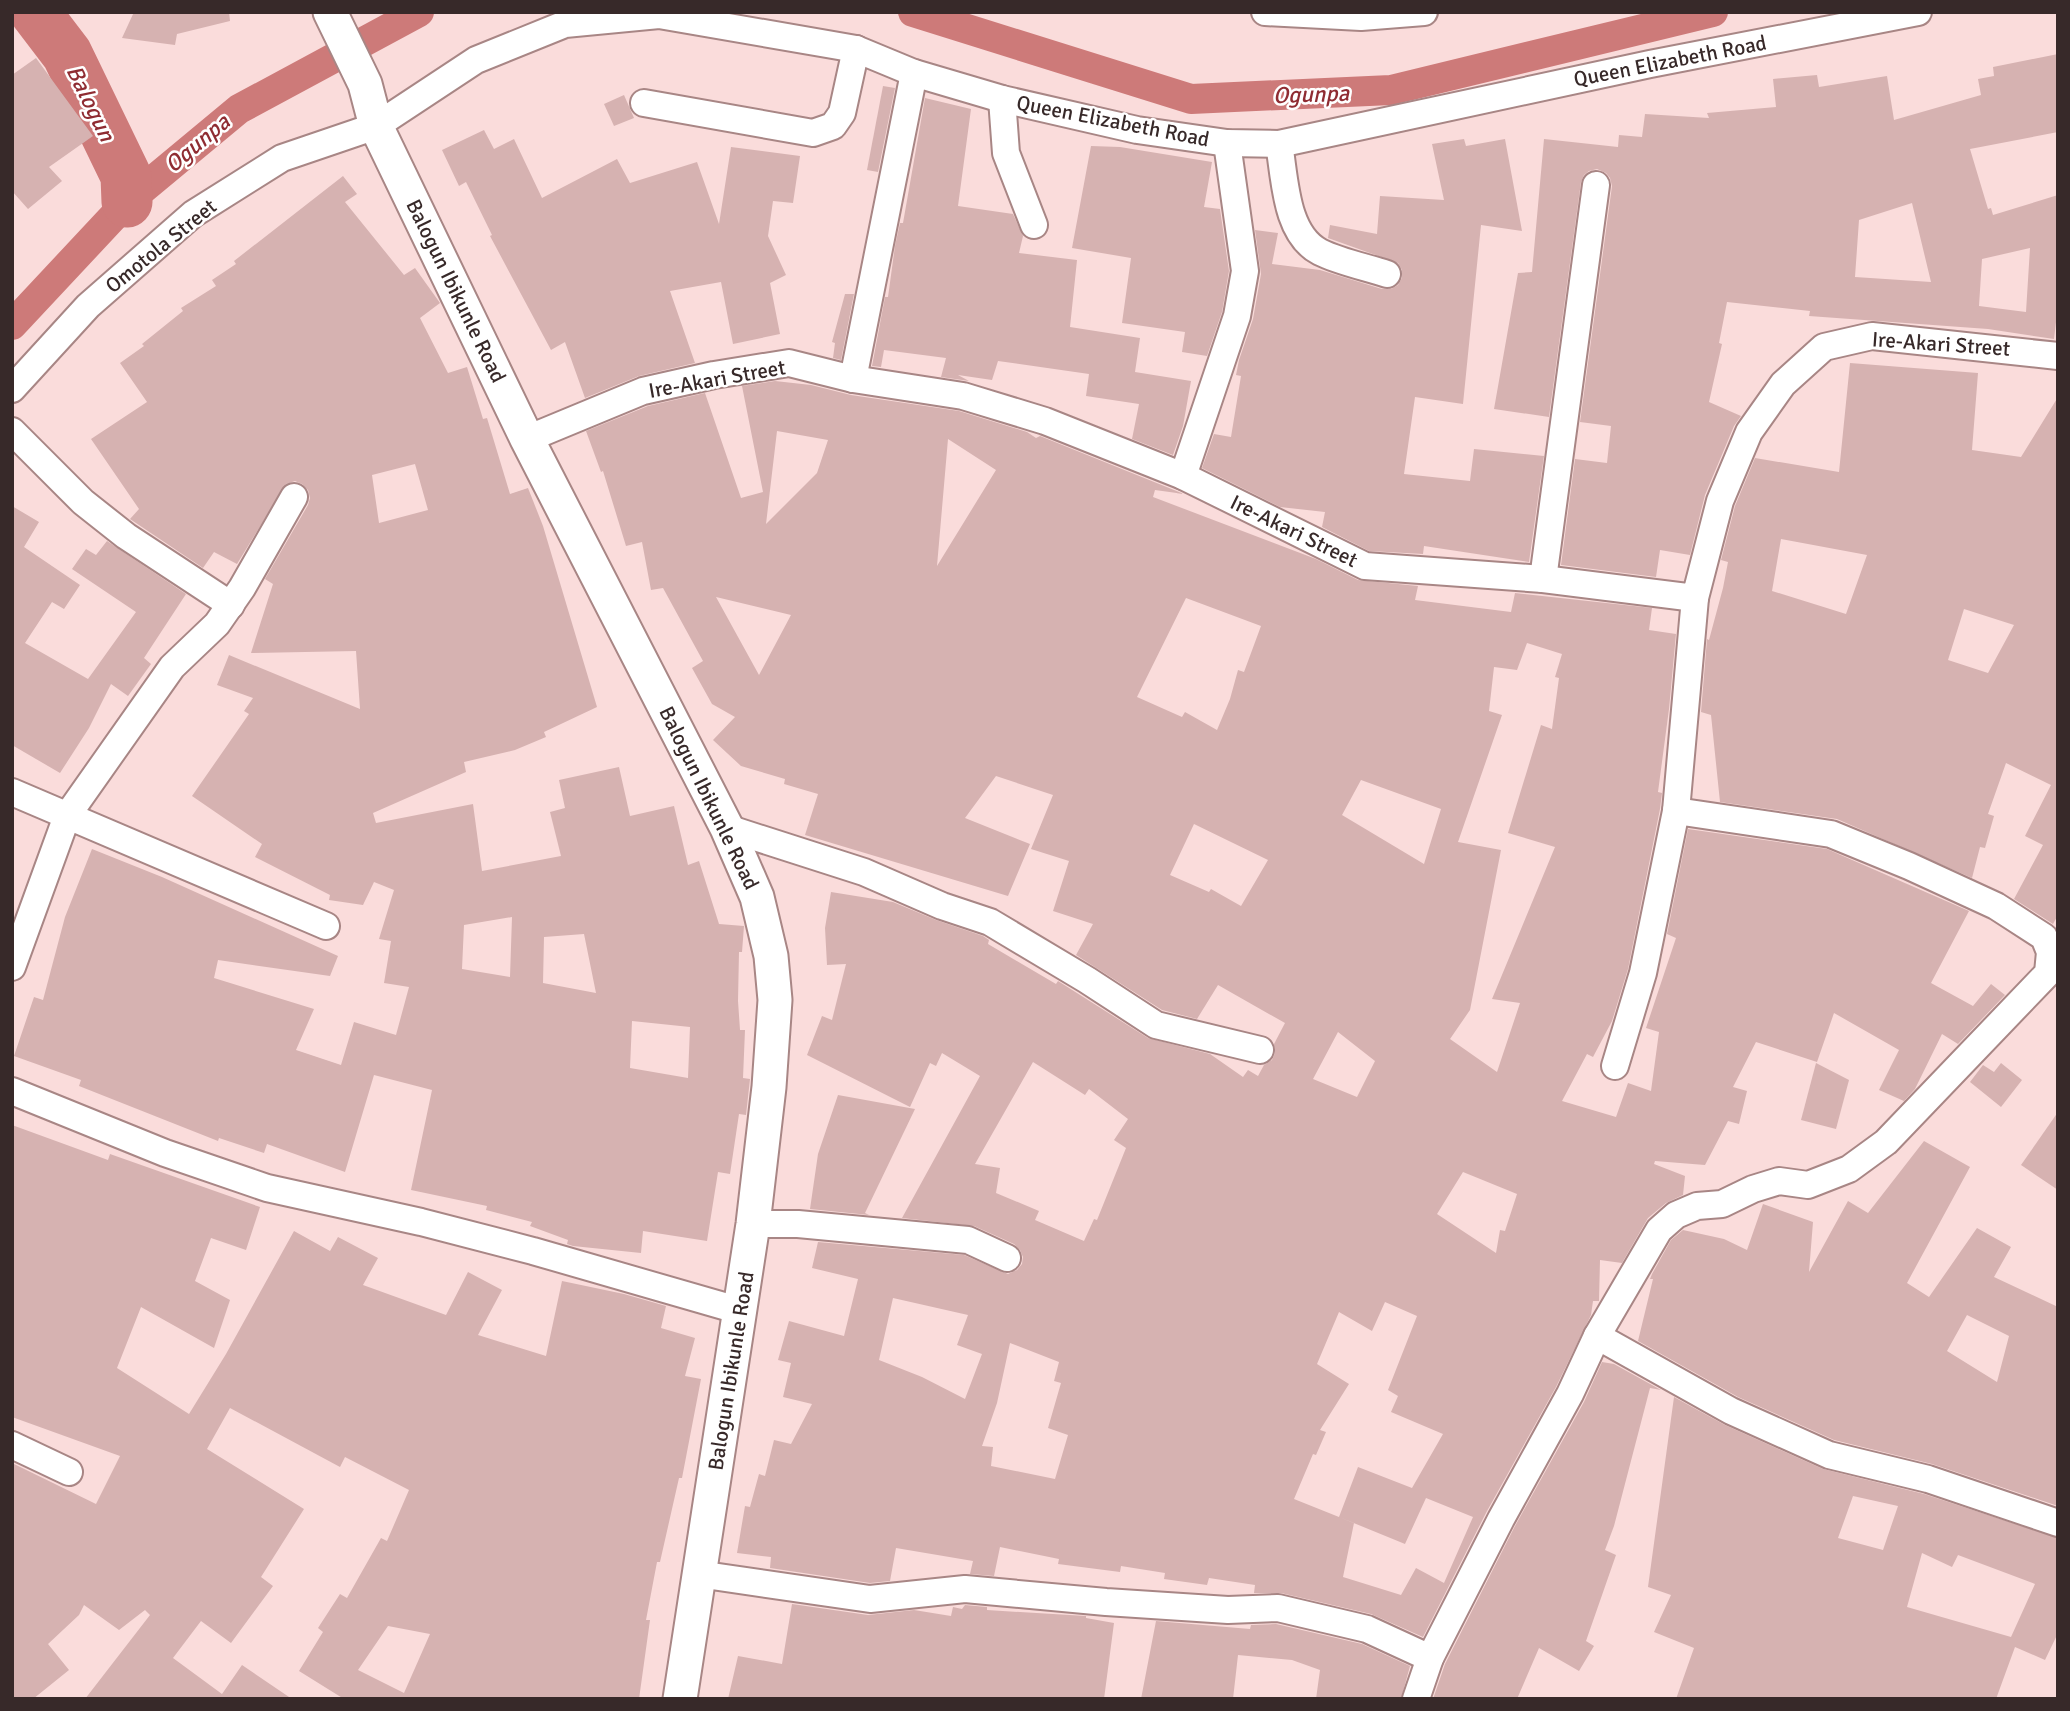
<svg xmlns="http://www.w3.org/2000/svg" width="2070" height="1711" font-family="Signika,sans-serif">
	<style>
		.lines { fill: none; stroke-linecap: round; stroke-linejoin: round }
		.canal { stroke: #cd7a79; stroke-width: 30 }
		.river { stroke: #cd7a79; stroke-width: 51 }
		.building { fill: #d6b2b1; fill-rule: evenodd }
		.minor-casing { stroke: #a88685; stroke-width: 30 }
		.tertiary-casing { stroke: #a88685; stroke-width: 37 }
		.minor { stroke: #fff; stroke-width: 26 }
		.tertiary { stroke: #fff; stroke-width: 33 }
		.labels { text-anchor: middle; stroke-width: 5; stroke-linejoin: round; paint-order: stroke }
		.street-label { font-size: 21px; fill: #372929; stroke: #fff }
		.water-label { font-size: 23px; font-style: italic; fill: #8f2c32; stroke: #fff }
	</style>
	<rect width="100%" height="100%" fill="#fadcdb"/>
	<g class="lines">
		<g class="canal">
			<polyline points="913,12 1191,99 1391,90 1713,12"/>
			<polyline points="12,325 127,202 239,109 419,12"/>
		</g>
		<polyline class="river" points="35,12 67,54 126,176 127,202"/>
	</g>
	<g class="building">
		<polygon points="134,12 229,12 230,21 177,34 175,45 122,38"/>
		<path d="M2058,54V132L1970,149L1988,209L1991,208L1993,215L2058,195V305L2054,339L1988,329L1809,316L1810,311L1727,302L1719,343L1722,344L1709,402L1741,416L1734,426L1705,495L1690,555L1660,550L1656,577L1561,565L1575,459L1607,463L1611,426L1580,422L1612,186L1610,178L1606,173L1597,169L1589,171L1584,175L1581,182L1549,417L1494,409L1518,273L1532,272L1544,139L1618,147L1619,135L1642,137L1645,114L1709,118L1707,113L1776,107L1773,79L1817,75L1819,87L1887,76L1894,120L1981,95L1978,79L1994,76L1993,67ZM1912,203L1931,282L1855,277L1859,220ZM2030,248L2026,312L1979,306L1982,259Z"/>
		<polygon points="36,58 93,136 49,167 62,181 28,209 12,191 12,75"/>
		<polygon points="883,86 895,88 878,172 867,170"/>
		<polygon points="624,95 634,118 614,126 604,104"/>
		<polygon points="925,98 971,109 958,206 1013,214 1023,236 1019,253 1077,260 1070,327 1140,338 1135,372 1191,381 1183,426 1173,455 1132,439 1139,404 1086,396 1089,374 998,361 992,380 958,375 969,381 941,377 946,358 884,350 881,367 872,366 885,297 888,297 895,246 900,223 903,223"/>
		<polygon points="484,130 494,149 514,139 542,198 617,159 630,183 697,162 719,224 731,147 800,156 793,203 773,201 768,236 786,275 770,283 780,334 733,344 721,282 670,291 695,363 639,376 585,398 565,342 551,350 490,236 492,235 466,182 459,186 442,150"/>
		<polygon points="1464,139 1466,146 1505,139 1522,231 1481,225 1463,404 1415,397 1404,474 1470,481 1474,449 1544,456 1529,562 1424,546 1423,554 1369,551 1322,527 1325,512 1280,507 1202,468 1214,434 1231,437 1241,376 1236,375 1239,360 1253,319 1261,274 1255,230 1278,233 1272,264 1320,270 1382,289 1391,289 1398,285 1402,278 1402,270 1398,263 1328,238 1330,225 1377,234 1380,196 1444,200 1432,144"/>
		<polygon points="1091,146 1120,147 1212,162 1204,207 1220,209 1229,271 1222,312 1207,356 1182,352 1185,332 1122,323 1131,258 1072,248"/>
		<path d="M343,176L357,194L345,202L404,275L415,268L440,303L420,318L448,373L467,367L483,419L487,418L510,494L528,488L543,526L597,707L544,732L546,737L515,750L464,762L466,772L373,813L376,823L473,804L482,871L561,856L550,812L565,808L559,780L619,767L630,816L674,806L688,865L699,861L719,924L744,926L742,952H739L738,1001L740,1030H745L743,1078L750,1079L746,1115L739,1114L730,1174L718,1172L707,1241L643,1231L641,1253L573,1246L567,1244L568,1240L530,1226L532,1222L486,1210L487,1206L411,1190L432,1090L374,1075L345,1172L267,1144L264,1153L219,1138L218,1141L79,1086L81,1080L14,1056L34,997L43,1000L65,917L92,849L162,877L338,956L330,976L218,960L214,978L314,1009L296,1050L341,1065L354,1022L396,1035L409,987L384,983L391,941L379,939L394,890L374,882L363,905L329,900L330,895L255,857L262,844L192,796L249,714L244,711L253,698L217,685L229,655L360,709L356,651L251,653L273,584L265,579L308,505L310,498L308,490L302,484L295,481L286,484L237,564L214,552L203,568L130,519L139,509L91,439L147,402L120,363L144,346L142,344L183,311L181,308L216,286L212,280L236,264L234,261ZM415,464L428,510L379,523L372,475ZM512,917L510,977L462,969L464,925ZM584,934L596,993L543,983L544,937ZM632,1021L690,1027L688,1078L630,1068Z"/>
		<polygon points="845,294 854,294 841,360 833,358 835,343 832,342"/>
		<path d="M1850,363L1978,373L1972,450L2021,457L2058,397V915L2053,924L2014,899L2043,845L2025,836L2051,785L2006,763L1988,814L1994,816L1985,848L1980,847L1972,878L1837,819L1720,802L1711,715L1701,712L1707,639L1709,640L1723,588L1728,562L1721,560L1735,506L1755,458L1839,472ZM1781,539L1867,555L1846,614L1772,591ZM1964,609L2014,625L1988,673L1948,660Z"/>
		<path d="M775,381L811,385L851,395L959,411L1027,432L1036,438L1040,436L1184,494L1155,490L1153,497L1316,559L1358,580L1418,586L1415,600L1511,612L1515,593L1652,608L1649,630L1676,634L1669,709L1658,792L1662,793L1660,809L1628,969L1612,1021L1593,1057L1587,1054L1562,1101L1616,1117L1628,1083L1651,1091L1659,1032L1646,1028L1676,938L1667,934L1688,829L1827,849L1969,911L1931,983L1973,1006L1991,984L2005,995L1958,1044L1942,1034L1915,1089L1904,1101L1879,1090L1899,1050L1834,1013L1817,1062L1756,1042L1733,1087L1747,1091L1739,1124L1728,1121L1705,1165L1655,1161L1654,1164L1685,1176L1683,1195L1666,1203L1648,1218L1622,1263L1600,1260L1599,1301H1593L1591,1315L1556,1387L1487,1511L1423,1637L1371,1614L1281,1593H1254L1255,1585L1209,1578L1207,1585L1164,1579L1165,1573L1121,1566L1120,1572L1058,1564L1059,1559L1000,1547L994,1576L970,1574L973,1561L896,1548L890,1581L870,1583L770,1568L771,1557L737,1553L745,1506L750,1507L759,1474L765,1476L774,1440L791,1444L812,1404L783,1397L791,1363L778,1360L789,1321L844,1336L858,1279L812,1268L818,1242L964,1255L1008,1274L1017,1270L1022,1264L1023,1257L1020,1250L1014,1244L974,1226L902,1218L980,1076L942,1053L936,1066L930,1063L910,1107L807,1055L822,1016L832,1020L846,964L827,965L825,928L831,892L893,902L936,920L983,936L989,940L988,944L1056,984L1058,981L1148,1038L1210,1054L1243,1077L1248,1070L1258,1076L1264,1065L1272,1060L1275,1053L1274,1044L1285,1023L1218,985L1197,1019L1162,1010L1076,955L1093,924L1053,911L1069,861L1031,849L1053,795L996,776L965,818L1030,844L1008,896L805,835L818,794L784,784L785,779L741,766L713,740L735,717L712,704L692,668L703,661L663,588L651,590L642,542L626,546L603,471L601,472L586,431L648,406L705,393L741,498L763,492L742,386ZM777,431L828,440L817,473L766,524ZM948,439L996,470L937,566ZM716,597L791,615L759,675ZM1186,598L1261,626L1244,672L1238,670L1230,699L1217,730L1185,712L1182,717L1137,697ZM1527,643L1562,654L1555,677L1559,678L1552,729L1541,725L1508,833L1555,847L1492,999L1520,1003L1497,1072L1450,1039L1470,1010L1501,850L1458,842L1502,715L1489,711L1494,667L1517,670ZM1361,780L1441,809L1424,864L1342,815ZM1194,824L1268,860L1241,906L1211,889L1209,892L1170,875ZM1338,1032L1375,1061L1357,1097L1313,1079ZM1033,1062L1085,1095L1089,1089L1128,1119L1114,1140L1126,1148L1097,1220L1094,1219L1084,1241L1035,1220L1039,1211L996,1193L1000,1168L975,1164ZM1463,1172L1517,1194L1505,1231L1500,1230L1496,1253L1437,1214ZM893,1298L968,1315L957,1345L982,1354L965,1399L922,1377L879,1360ZM1385,1302L1417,1316L1388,1390L1398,1396L1391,1412L1443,1434L1412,1488L1358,1467L1339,1517L1405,1544L1426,1498L1473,1517L1444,1583L1416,1568L1401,1595L1343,1577L1354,1523L1294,1499L1313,1454L1316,1455L1326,1432L1320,1430L1349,1384L1317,1364L1339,1312L1372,1331ZM1010,1343L1059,1362L1054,1381L1061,1383L1048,1428L1068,1435L1055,1479L991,1466L993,1447L982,1446L997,1403Z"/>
		<polygon points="12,506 39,522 24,547 80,585 64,609 52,602 25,643 88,679 136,612 72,569 86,549 96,555 107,541 186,594 144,658 151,664 128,696 111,684 89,728 60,773 12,745"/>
		<polygon points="1816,1063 1849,1080 1836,1129 1801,1120"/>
		<polygon points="2001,1063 2022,1080 2001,1107 1970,1082 1983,1065 1994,1072"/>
		<polygon points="838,1095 915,1109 865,1213 869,1215 810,1209 818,1154"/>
		<polygon points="2058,1112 2058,1190 2021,1165"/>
		<path d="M12,1125L108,1160L110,1154L260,1207L246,1250L211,1238L195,1281L230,1300L214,1348L141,1307L117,1368L189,1414L226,1354L294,1231L330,1251L338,1237L378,1258L363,1285L446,1315L468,1272L502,1290L478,1335L546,1356L562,1281L624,1294L666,1306L661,1328L695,1338L685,1376L701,1379L682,1478H679L660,1562H657L646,1620H650L639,1699H344L299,1671L323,1632L318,1628L340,1594L347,1598L381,1538L387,1541L409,1490L345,1457L340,1467L230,1408L207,1449L304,1509L261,1577L273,1586L231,1643L201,1621L173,1658L222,1694L242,1665L292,1699H85L150,1615L145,1610L119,1630L84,1605L79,1615L48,1644L69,1670L33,1699H12V1463L96,1504L120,1456L12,1417ZM388,1626L430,1634L404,1693L358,1670Z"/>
		<path d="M1924,1141L1970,1167L1907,1283L1929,1297L1977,1228L2011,1247L1994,1277L2058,1307V1506L1932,1464L1834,1440L1738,1397L1638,1341L1653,1279H1650L1652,1274L1671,1240L1683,1230L1724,1239L1747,1250L1763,1204L1813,1222L1809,1272L1848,1201L1868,1213ZM1967,1315L2009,1336L1997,1382L1947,1351Z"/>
		<polygon points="1602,1362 1614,1364 1661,1390 1650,1388 1614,1526 1605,1550 1616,1555 1586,1641 1594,1646 1579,1671 1539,1648 1517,1699 1433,1699 1445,1664 1515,1526 1584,1402"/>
		<path d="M1674,1397L1725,1425L1823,1469L1924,1494L2058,1538V1633L2045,1660L2015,1647L1996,1699H1676L1694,1648L1654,1632L1671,1595L1648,1587ZM1853,1496L1898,1506L1883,1550L1838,1538ZM1922,1553L1952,1567L1958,1555L2035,1584L2011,1637L1907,1607Z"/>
		<polygon points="792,1604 868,1615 914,1610 951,1616 953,1607 962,1609 965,1605 987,1607 987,1610 1086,1616 1086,1618 1114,1623 1104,1699 728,1699 738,1656 782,1664"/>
		<polygon points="1156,1621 1250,1629 1251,1625 1276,1624 1362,1644 1410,1666 1401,1699 1316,1699 1320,1670 1292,1660 1238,1655 1233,1699 1141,1699"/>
	</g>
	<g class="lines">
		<g class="minor-casing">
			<g id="minor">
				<polyline points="1265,12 1361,17 1424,12"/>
				<polyline points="1002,99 1006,153 1034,225"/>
				<polyline points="644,103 813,133 833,126 842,113 856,49"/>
				<path d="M1279,144C1285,178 1285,234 1320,252C1340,262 1366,267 1387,274"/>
				<polyline points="853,379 914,73"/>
				<polyline points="12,389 88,306 193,214 282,158 376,126 476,60 565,24 659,15 856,49 914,73 1002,99 1137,130 1227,143 1279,144 1650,64 1918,12"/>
				<polyline points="12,431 83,502 126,536 231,605"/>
				<polyline points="527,439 643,391 714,375 789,363 853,379 963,396 1045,421 1183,476 1365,566 1543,579 1695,598 1720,501 1749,432 1783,384 1824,347 1872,336 2058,356"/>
				<polyline points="1183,476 1237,316 1245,271 1227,143"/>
				<polyline points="1543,579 1596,185"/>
				<polyline points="12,792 326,926"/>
				<polyline points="727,828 864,872 942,906 990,922 1087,980 1156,1025 1260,1050"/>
				<polyline points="12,967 67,816 172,667 217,624 242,588 294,497"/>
				<polyline points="1615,1066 1643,973 1676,811 1695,598"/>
				<polyline points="12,1091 165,1153 267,1188 421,1222 533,1251 741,1311"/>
				<polyline points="753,1224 798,1224 968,1240 1007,1258"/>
				<polyline points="1597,1336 1731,1411 1829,1455 1928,1479 2058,1523"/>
				<polyline points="12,1445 69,1472"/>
				<polyline points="698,1574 870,1599 965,1589 1106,1602 1228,1610 1278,1608 1367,1629 1430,1658"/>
				<polyline points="1416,1699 1430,1658 1501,1519 1570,1394 1597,1336 1659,1230 1676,1215 1697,1206 1722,1204 1753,1189 1779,1181 1808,1185 1849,1169 1886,1142 2048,973 2050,952 2044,937 1996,906 1909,866 1831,834 1676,811"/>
			</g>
		</g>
		<g class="tertiary-casing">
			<polyline id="tertiary" points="330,12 365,84 376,126 527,439 727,828 757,897 771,956 775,1000 769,1087 753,1224 680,1699"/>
		</g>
		<use href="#minor" class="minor"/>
		<use href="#tertiary" class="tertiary"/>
	</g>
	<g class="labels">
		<g class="street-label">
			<text transform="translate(1670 61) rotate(-11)" y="7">Queen Elizabeth Road</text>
			<text transform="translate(1113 121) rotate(11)" y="7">Queen Elizabeth Road</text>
			<text transform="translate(161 246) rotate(-39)" y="7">Omotola Street</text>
			<text transform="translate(456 291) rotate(64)" y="7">Balogun Ibikunle Road</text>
			<text transform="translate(1941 344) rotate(4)" y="7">Ire-Akari Street</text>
			<text transform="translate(717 379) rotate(-10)" y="7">Ire-Akari Street</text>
			<text transform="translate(1294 531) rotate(26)" y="7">Ire-Akari Street</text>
			<text transform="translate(709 798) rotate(64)" y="7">Balogun Ibikunle Road</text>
			<text transform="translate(731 1371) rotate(-81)" y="7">Balogun Ibikunle Road</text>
		</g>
		<g class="water-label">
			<text transform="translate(1311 94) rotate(-2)" y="8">Ogunpa</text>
			<text transform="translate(91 103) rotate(64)" y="8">Balogun</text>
			<text transform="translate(197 143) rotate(-40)" y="8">Ogunpa</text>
		</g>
	</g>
	<rect width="2070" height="1711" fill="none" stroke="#372929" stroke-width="28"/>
</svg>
